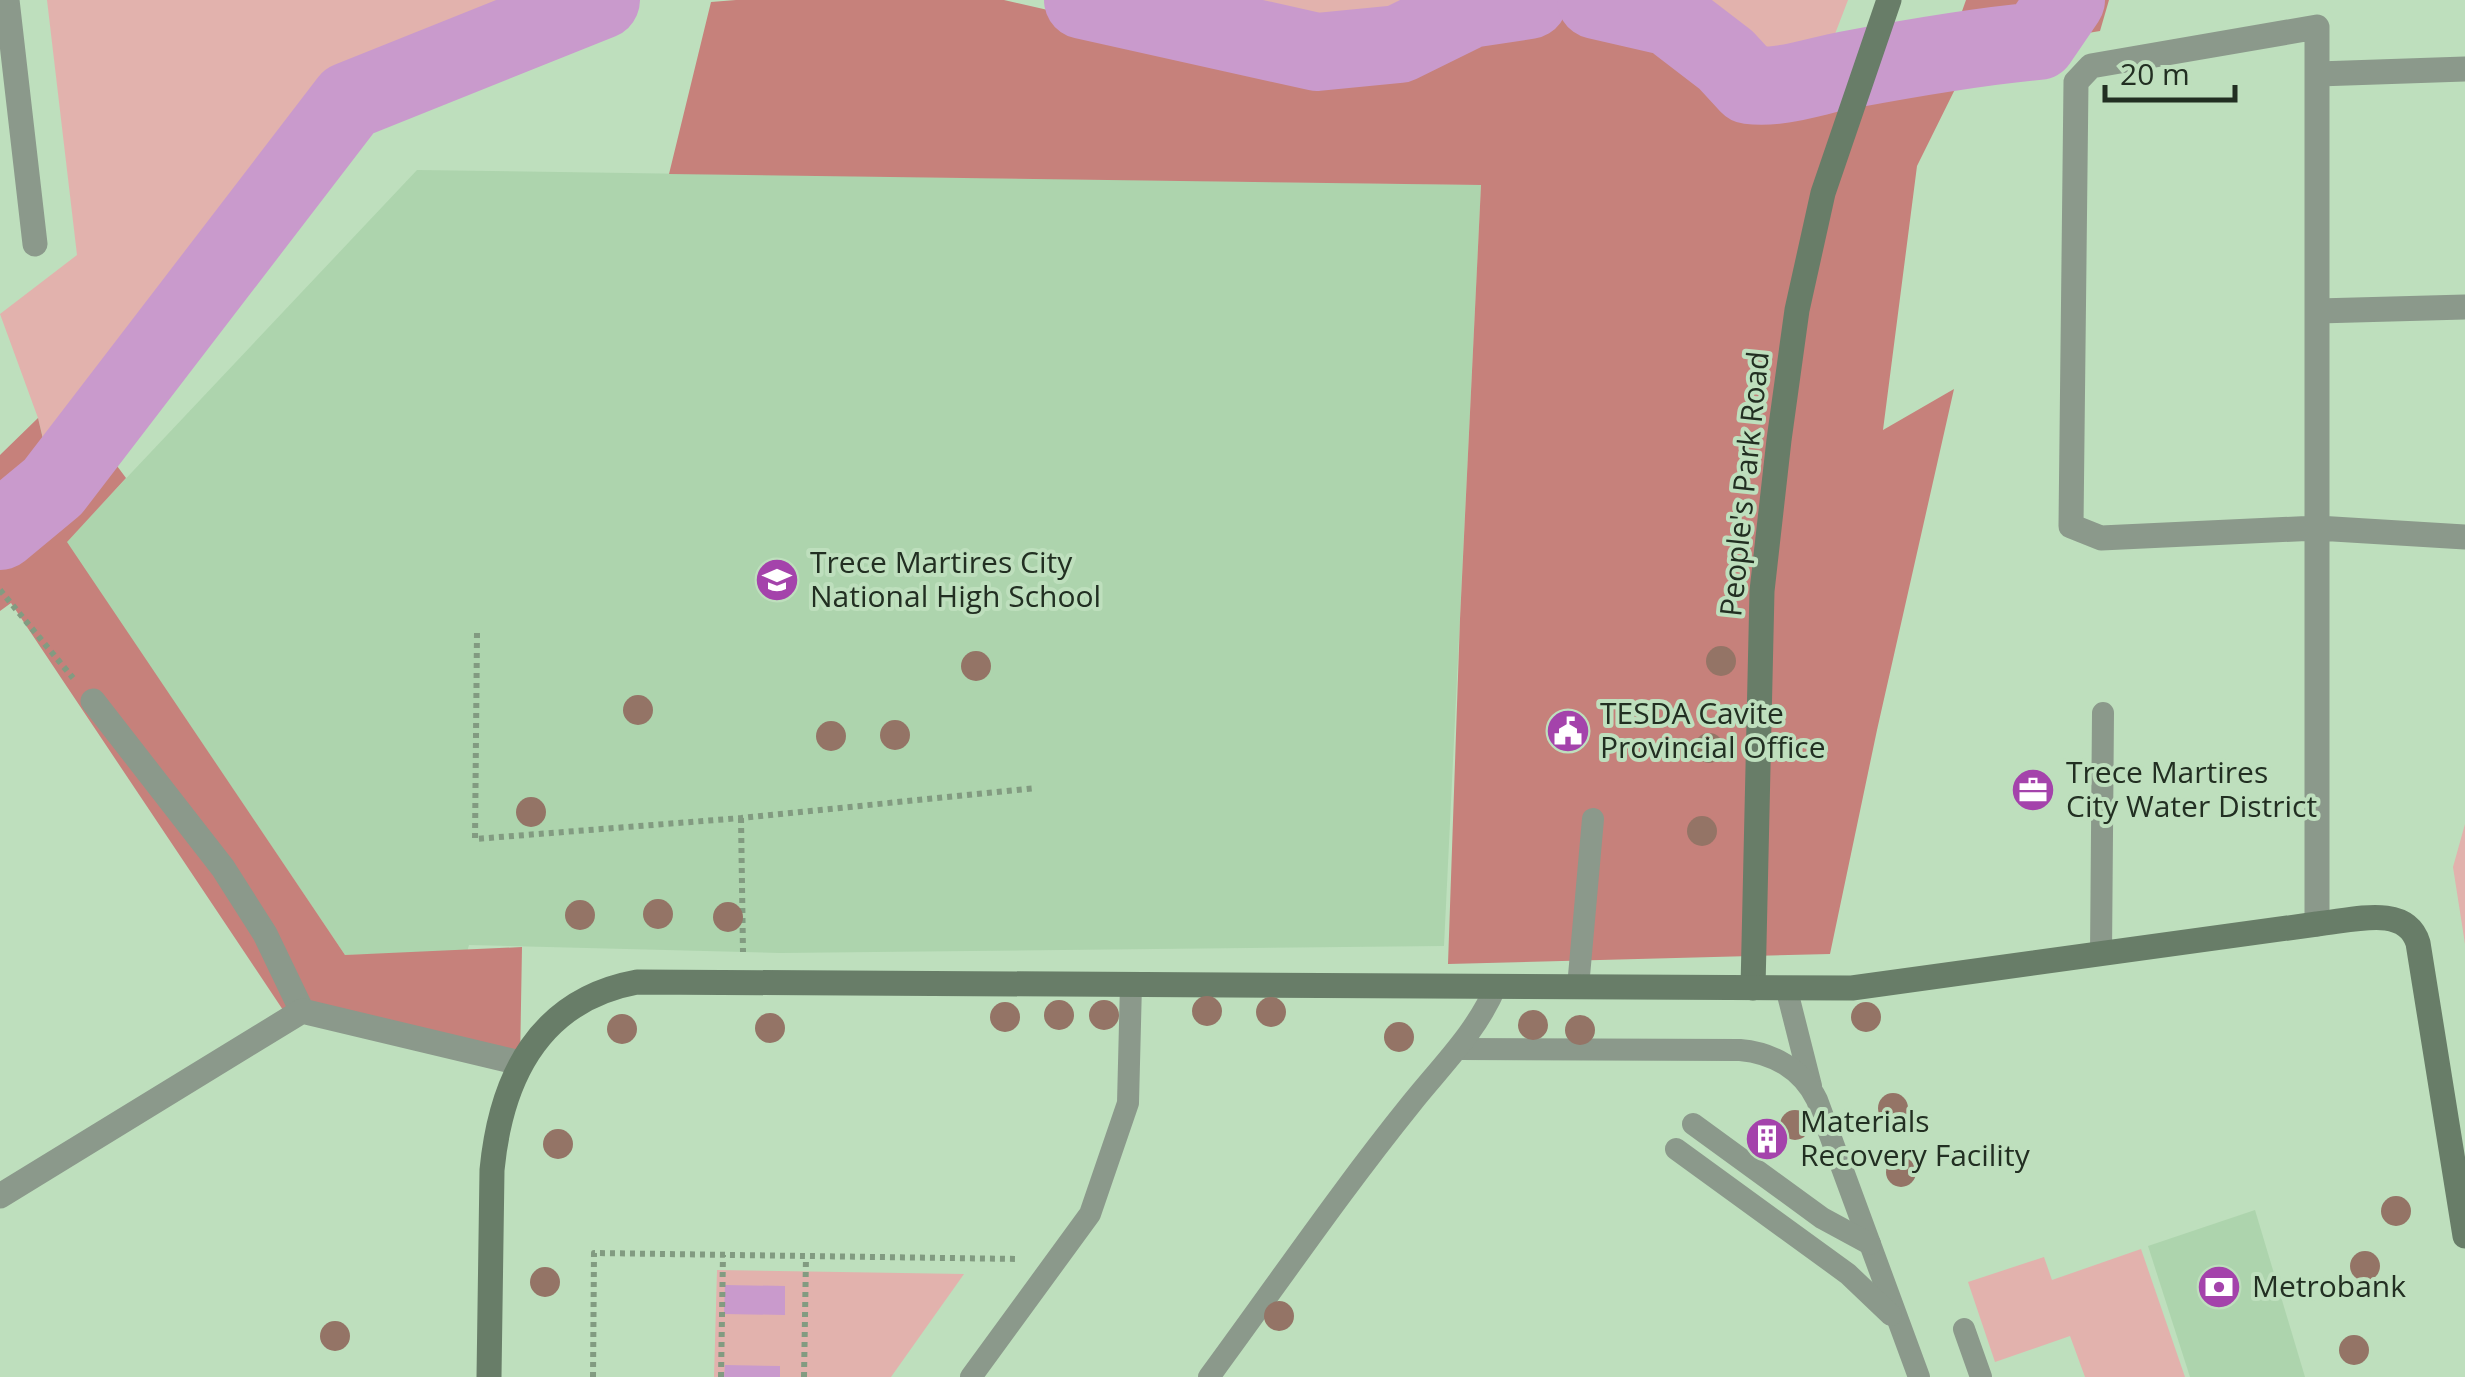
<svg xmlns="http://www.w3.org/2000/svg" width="2465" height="1377" font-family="'Open Sans',sans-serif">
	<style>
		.built { fill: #add4ad }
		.green { fill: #e2b2ad }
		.forest { fill: #c6817b }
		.water { fill: #c99acc }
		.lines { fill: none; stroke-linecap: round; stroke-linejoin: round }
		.river { stroke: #c99acc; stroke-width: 78 }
		.path { stroke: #829b81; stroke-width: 6; stroke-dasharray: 5 5; stroke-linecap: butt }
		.lane { stroke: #8b998b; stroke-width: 22 }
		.street { stroke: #8b998b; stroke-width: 25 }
		.secondary { stroke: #687d68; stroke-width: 25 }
		.tree { fill: #947466 }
		.labels { text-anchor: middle; stroke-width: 8; stroke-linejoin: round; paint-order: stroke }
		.street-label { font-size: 30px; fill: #222f22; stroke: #bedfbd }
		.poi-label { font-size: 30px; fill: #222f22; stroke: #bedfbd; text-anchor: start }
	</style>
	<rect width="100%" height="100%" fill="#bedfbd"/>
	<g class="built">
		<polygon points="417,170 1481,185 1444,946 780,953 469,945 467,952 345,955 66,542"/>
		<polygon points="2255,1210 2305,1377 2190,1377 2148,1246"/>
	</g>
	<g class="green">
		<polygon points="47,0 572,0 341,97 52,475 38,418 0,314 77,255"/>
		<polygon points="1140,0 1471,0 1394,36 1319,41"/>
		<polygon points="1629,0 1848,0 1830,47 1771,79 1751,79 1728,55 1672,9"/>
		<polygon points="2465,824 2465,944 2453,867"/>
		<polygon points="2141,1249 2185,1377 2085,1377 2070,1336 1995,1362 1968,1282 2044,1257 2052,1280"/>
		<polygon points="717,1270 964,1274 891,1377 714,1377"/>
	</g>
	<g class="forest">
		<polygon points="736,0 1004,0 1312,70 1422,53 1495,18 1560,11 1633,22 1719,75 1766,110 1955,31 1966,0 2109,0 2100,31 2046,40 1964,71 1917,166 1883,430 1954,389 1877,730 1830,954 1448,964 1460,619 1481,185 669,174 711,2"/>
		<polygon points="38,418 51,473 88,427 126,478 67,542 345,955 522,947 520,1063 283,1010 11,603 0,611 0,455"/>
	</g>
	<g class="water">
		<polygon points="725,1285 785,1286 785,1315 724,1314"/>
		<polygon points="725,1365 780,1366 780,1377 724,1377"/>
	</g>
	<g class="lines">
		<g class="river">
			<polyline points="1083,0 1317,52 1399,44 1470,9 1529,0"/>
			<path d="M1596,0L1670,17L1726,60L1749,85C1781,89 1814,76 1847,70C1911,58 1973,47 2038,41L2066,0"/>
			<polyline points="0,531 53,487 349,101 601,0"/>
		</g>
		<g class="path">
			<polyline points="0,590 73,678"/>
			<polyline points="477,633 475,839 741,818 1036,788"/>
			<polyline points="741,818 743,952"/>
			<polyline points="593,1377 594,1253 1019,1259"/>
			<polyline points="721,1377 723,1255"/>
			<polyline points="804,1377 806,1257"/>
		</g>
		<g class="lane">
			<polyline points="2101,954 2103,713"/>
			<polyline points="1578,987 1593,819"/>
			<polyline points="1786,987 1811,1086"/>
			<path d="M1459,1049L1740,1050C1773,1053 1802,1069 1817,1100L1919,1377"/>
			<polyline points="1693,1124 1822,1218 1870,1244"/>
			<polyline points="1676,1149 1848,1274 1891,1315"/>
			<polyline points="1964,1329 1981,1377"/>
			<polyline points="971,1377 1090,1214 1128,1103 1131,984"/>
			<path d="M1209,1377C1276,1286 1340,1192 1411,1104C1442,1065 1476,1033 1496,986"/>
		</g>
		<g class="street">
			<polyline points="7,0 35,244"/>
			<polyline points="2318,74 2465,69"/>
			<polyline points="2318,311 2465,307"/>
			<polyline points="93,701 223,868 265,934 302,1011"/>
			<polyline points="2317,924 2317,27 2091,66 2076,82 2071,526 2101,538 2317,528 2465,537"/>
			<polyline points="0,1196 302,1011 520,1063"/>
		</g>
		<g class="secondary">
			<polyline points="1753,988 1762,591 1779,440 1797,310 1823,193 1889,0"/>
			<path d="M489,1377L492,1170C501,1077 539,1000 637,982L1852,988L2317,924C2351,921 2406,903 2418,943L2465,1236"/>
		</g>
	</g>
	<g class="tree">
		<circle cx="1721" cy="661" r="15"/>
		<circle cx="976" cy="666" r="15"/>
		<circle cx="638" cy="710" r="15"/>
		<circle cx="895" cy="735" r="15"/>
		<circle cx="831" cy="736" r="15"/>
		<circle cx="1709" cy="748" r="15"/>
		<circle cx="531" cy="812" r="15"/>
		<circle cx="1702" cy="831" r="15"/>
		<circle cx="658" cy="914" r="15"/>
		<circle cx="580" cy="915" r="15"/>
		<circle cx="728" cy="917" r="15"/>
		<circle cx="1207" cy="1011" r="15"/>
		<circle cx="1271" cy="1012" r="15"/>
		<circle cx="1059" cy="1015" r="15"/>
		<circle cx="1104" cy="1015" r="15"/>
		<circle cx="1005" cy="1017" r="15"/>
		<circle cx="1866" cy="1017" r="15"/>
		<circle cx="1533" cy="1025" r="15"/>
		<circle cx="770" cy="1028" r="15"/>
		<circle cx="622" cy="1029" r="15"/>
		<circle cx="1580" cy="1030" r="15"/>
		<circle cx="1399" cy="1037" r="15"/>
		<circle cx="1893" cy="1108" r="15"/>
		<circle cx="1795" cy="1125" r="15"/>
		<circle cx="558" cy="1144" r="15"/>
		<circle cx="1901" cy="1172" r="15"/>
		<circle cx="2396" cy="1211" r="15"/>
		<circle cx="2365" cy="1266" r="15"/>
		<circle cx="545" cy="1282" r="15"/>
		<circle cx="1279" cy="1316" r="15"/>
		<circle cx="335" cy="1336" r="15"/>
		<circle cx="2354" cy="1350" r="15"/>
	</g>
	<defs>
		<g id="school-disc" transform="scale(2.25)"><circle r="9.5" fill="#a443ab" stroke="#bedfbd"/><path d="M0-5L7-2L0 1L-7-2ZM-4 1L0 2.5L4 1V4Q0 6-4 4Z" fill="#fff"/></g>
		<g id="civic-disc" transform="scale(2.25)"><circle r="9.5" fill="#a443ab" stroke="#bedfbd"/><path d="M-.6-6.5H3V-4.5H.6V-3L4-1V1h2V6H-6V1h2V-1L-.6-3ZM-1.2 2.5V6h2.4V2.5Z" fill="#fff"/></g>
		<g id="office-disc" transform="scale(2.25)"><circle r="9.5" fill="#a443ab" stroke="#bedfbd"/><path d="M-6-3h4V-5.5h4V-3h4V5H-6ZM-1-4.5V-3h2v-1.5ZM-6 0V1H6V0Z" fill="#fff"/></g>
		<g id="building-disc" transform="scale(2.25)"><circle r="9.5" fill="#a443ab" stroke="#bedfbd"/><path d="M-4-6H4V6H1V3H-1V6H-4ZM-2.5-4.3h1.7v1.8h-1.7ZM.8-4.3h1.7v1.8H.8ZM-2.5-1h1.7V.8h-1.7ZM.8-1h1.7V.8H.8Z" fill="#fff"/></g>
		<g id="bank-disc" transform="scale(2.25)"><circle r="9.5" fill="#a443ab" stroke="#bedfbd"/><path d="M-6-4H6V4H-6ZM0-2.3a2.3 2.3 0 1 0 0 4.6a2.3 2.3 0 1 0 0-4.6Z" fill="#fff"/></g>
	</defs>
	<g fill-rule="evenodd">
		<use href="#school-disc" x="777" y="580"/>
		<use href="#civic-disc" x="1568" y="731"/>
		<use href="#office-disc" x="2033" y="790"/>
		<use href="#building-disc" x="1767" y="1139"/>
		<use href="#bank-disc" x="2219" y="1287"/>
	</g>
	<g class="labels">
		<g class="street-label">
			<text transform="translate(1745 484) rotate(-84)" y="10">People's Park Road</text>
		</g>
		<g class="poi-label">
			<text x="810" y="573">Trece Martires City<tspan x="810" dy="34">National High School</tspan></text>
			<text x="1600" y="724">TESDA Cavite<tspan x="1600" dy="34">Provincial Office</tspan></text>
			<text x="2066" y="783">Trece Martires<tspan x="2066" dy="34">City Water District</tspan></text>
			<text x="1800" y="1132">Materials<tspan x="1800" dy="34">Recovery Facility</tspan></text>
			<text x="2252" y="1297">Metrobank</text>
		</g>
	</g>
	<path d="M2105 85v15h130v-15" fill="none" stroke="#222f22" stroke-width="5"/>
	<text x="2120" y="85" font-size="30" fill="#222f22" stroke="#bedfbd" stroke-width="8" paint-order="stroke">20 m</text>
</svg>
